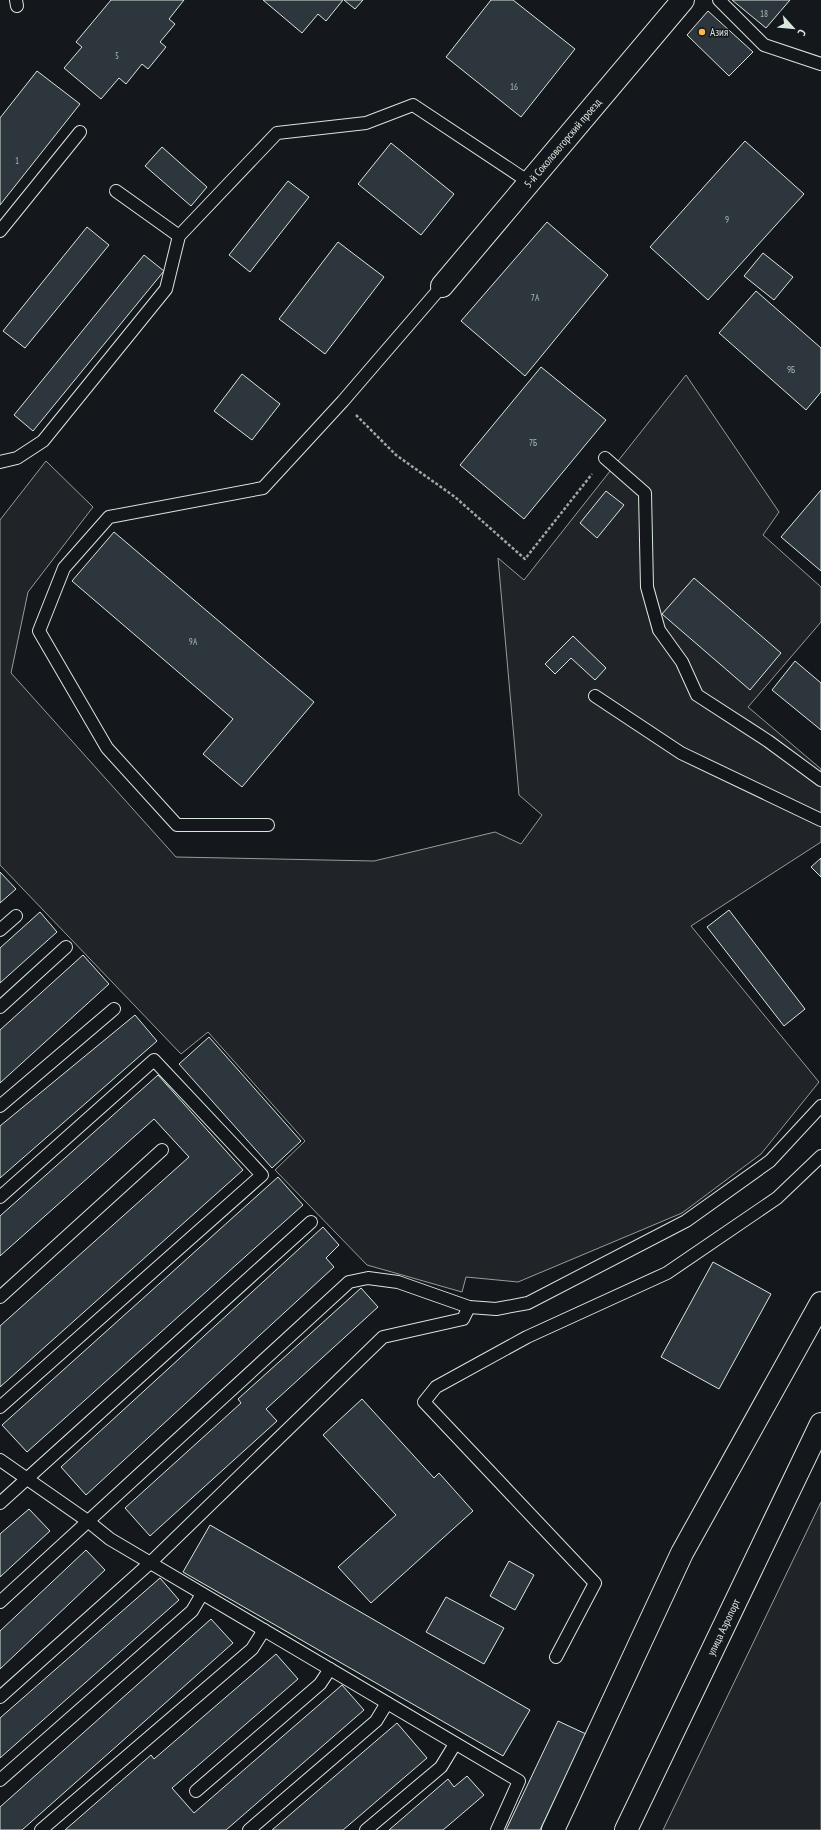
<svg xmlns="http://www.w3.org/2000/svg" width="821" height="1830" font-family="'PT Sans Narrow',sans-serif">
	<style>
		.green { fill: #202428; stroke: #939e99 }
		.building { fill: #2c363c; stroke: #d8e6dc }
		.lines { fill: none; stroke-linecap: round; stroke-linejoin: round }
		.service-casing { stroke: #d8e6dc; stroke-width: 14 }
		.minor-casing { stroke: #d8e6dc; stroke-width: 24 }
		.primary-casing { stroke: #d8e6dc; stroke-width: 24 }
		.path { stroke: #9da8a2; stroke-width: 2.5; stroke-dasharray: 3 2; stroke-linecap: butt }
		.service { stroke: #14181c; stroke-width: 12 }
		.minor { stroke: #14181c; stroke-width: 22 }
		.primary { stroke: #14181c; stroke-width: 22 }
		.poi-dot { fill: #ffb74d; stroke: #14181c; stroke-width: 1.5 }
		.labels { text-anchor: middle; stroke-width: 3; stroke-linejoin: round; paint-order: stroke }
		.number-label { font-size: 9px; fill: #adbab4 }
		.poi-label { font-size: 11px; fill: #d8e6dc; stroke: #14181c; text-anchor: start }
		.street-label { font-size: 11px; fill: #d8e6dc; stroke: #14181c }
	</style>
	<rect width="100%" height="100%" fill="#14181c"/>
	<g class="green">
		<polygon points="686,375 779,512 763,535 821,587 821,622 748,707 821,769 821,842 691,926 819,1082 761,1154 682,1213 518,1282 466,1277 462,1292 367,1265 275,1170 305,1141 208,1032 181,1054 0,865 0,520 46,461 93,507 28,592 11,673 176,857 374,861 495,832 521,844 542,815 519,795 498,558 524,580"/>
		<polygon points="821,1502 821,1830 663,1830"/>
	</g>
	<g class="building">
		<polygon points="111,0 184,0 169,19 175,24 160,42 166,47 148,69 142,64 126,84 119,78 101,99 64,68 82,47 76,42"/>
		<polygon points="263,0 343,0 326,21 318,14 302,33"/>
		<polygon points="344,0 363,0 355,9"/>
		<polygon points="491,0 513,0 575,49 521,117 446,57"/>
		<polygon points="732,0 790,0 766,28"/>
		<polygon points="708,11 753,52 729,76 687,35"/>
		<polygon points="37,71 80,104 0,205 0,118"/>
		<polygon points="745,141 804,194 708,300 650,247"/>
		<polygon points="391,143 454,194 421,235 358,184"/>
		<polygon points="162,147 207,187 191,206 145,166"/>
		<polygon points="288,181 309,197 250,272 229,255"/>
		<polygon points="547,222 608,275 525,376 461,321"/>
		<polygon points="87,227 109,245 25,348 3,331"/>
		<polygon points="338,242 384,277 325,354 279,319"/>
		<polygon points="763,253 793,277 774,300 744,276"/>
		<polygon points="144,255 164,271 33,431 14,415"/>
		<polygon points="756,291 821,348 821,392 806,410 719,333"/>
		<polygon points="541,367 606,420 524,519 460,465"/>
		<polygon points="242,374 280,404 252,440 214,411"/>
		<polygon points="821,490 821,571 781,537"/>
		<polygon points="606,491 624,505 597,538 580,523"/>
		<polygon points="114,532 314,702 242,787 203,754 233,719 72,581"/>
		<polygon points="694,578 781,653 750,690 662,614"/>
		<polygon points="573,636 606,668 595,680 571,658 555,674 545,664"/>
		<polygon points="795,661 821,683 821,730 772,690"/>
		<polygon points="821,858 821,877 811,867"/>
		<polygon points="0,872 16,889 0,903"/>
		<polygon points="729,910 805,1009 784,1026 707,927"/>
		<polygon points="40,912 57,932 0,983 0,948"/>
		<polygon points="83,955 109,984 0,1083 0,1030"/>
		<polygon points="135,1015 157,1041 0,1178 0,1126"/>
		<polygon points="209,1037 301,1141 272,1168 179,1064"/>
		<polygon points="158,1075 243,1170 0,1387 0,1326 189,1157 154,1119 0,1256 0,1216"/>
		<polygon points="278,1177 303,1205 27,1452 2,1425"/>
		<polygon points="323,1227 339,1245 326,1258 334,1267 86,1495 61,1467"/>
		<polygon points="713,1262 771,1294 719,1389 661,1357"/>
		<polygon points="361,1288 378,1307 266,1409 277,1421 150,1536 125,1508 241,1403 238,1399"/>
		<polygon points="362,1399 434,1478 439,1473 473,1511 371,1603 338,1567 396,1515 323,1435"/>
		<polygon points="29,1509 50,1531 0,1577 0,1534"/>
		<polygon points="210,1525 530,1710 503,1756 183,1572"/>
		<polygon points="86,1550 105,1570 0,1669 0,1631"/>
		<polygon points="509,1561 534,1575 515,1610 490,1596"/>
		<polygon points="160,1578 179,1600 0,1758 0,1718"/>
		<polygon points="446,1597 504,1628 484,1664 426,1632"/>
		<polygon points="211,1619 233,1643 22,1830 0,1830 0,1807"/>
		<polygon points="276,1654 298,1679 172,1788 194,1813 342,1685 364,1710 226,1830 65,1830 151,1755 154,1759"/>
		<polygon points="558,1721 586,1734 540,1830 506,1830"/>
		<polygon points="397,1723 427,1758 343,1830 272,1830"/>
		<polygon points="467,1776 484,1795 443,1830 389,1830 448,1779 454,1787"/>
	</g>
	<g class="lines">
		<g class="service-casing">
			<g id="service">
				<polyline points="16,0 17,6"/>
				<polyline points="719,0 764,45 821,64"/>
				<polyline points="116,191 179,236"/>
				<polyline points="0,231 80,132"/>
				<polyline points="605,458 645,493 647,587 659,630 682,662 697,695 768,741 821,780"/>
				<polyline points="0,462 17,458 43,441 166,289 179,236 277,133 366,123 413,105 529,182"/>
				<polyline points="595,696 681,753 821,820"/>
				<polyline points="268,825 177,825 107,748 39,631 64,568 109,517 263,488 343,401 442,286"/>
				<polyline points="0,930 16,916"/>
				<polyline points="0,1007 66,947"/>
				<polyline points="0,1106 114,1009"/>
				<polyline points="0,1197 154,1060 262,1175 0,1407"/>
				<polyline points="0,1297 162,1150"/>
				<polyline points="0,1460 89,1522 110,1539 519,1781 497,1830"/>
				<polyline points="0,1503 311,1222"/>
				<polyline points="0,1602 349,1282 368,1278 398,1282 469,1307 496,1309 528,1303 686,1221 770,1161 821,1106"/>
				<polyline points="556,1657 595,1583 424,1402 436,1387 527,1337 667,1273 777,1198 821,1156"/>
				<polyline points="0,1697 150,1563 383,1337 463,1319 469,1307"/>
				<polyline points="0,1780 192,1611 202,1594"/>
				<polyline points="196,1791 320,1684 330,1669"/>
				<polyline points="41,1830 252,1649 264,1630"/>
				<polyline points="249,1830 376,1721 387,1703"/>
				<polyline points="366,1830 441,1767 455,1744"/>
			</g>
		</g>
		<g class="minor-casing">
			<g id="minor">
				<path id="s1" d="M442,286L683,0"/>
				<polyline points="553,1830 682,1553 821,1303"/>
			</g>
		</g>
		<g class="primary-casing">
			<g id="primary">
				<path id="s2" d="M626,1830L821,1424"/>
			</g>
		</g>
		<polyline class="path" points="356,415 396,455 455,497 525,559 592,474"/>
		<use href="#service" class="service"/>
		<use href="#minor" class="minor"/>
		<use href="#primary" class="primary"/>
	</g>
	<circle class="poi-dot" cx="702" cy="32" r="4"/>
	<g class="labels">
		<g class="number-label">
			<text x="764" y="17">18</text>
			<text x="117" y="59">5</text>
			<text x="514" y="90">16</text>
			<text x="17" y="164">1</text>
			<text x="727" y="223">9</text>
			<text x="535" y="301">7А</text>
			<text x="791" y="373">9Б</text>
			<text x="533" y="446">7Б</text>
			<text x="193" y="645">9А</text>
		</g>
		<g class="poi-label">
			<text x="710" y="36">Азия</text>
		</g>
		<g class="street-label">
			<text dy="4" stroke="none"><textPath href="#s1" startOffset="187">5-й Соколовогорский проезд</textPath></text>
			<text dy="4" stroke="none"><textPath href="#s2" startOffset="225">улица Аэропорт</textPath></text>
		</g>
	</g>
	<g transform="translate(793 28) rotate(117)" stroke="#14181c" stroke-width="3" paint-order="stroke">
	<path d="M0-3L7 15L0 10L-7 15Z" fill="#d8e6dc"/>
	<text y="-6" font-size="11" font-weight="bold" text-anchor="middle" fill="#d8e6dc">С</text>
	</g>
</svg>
